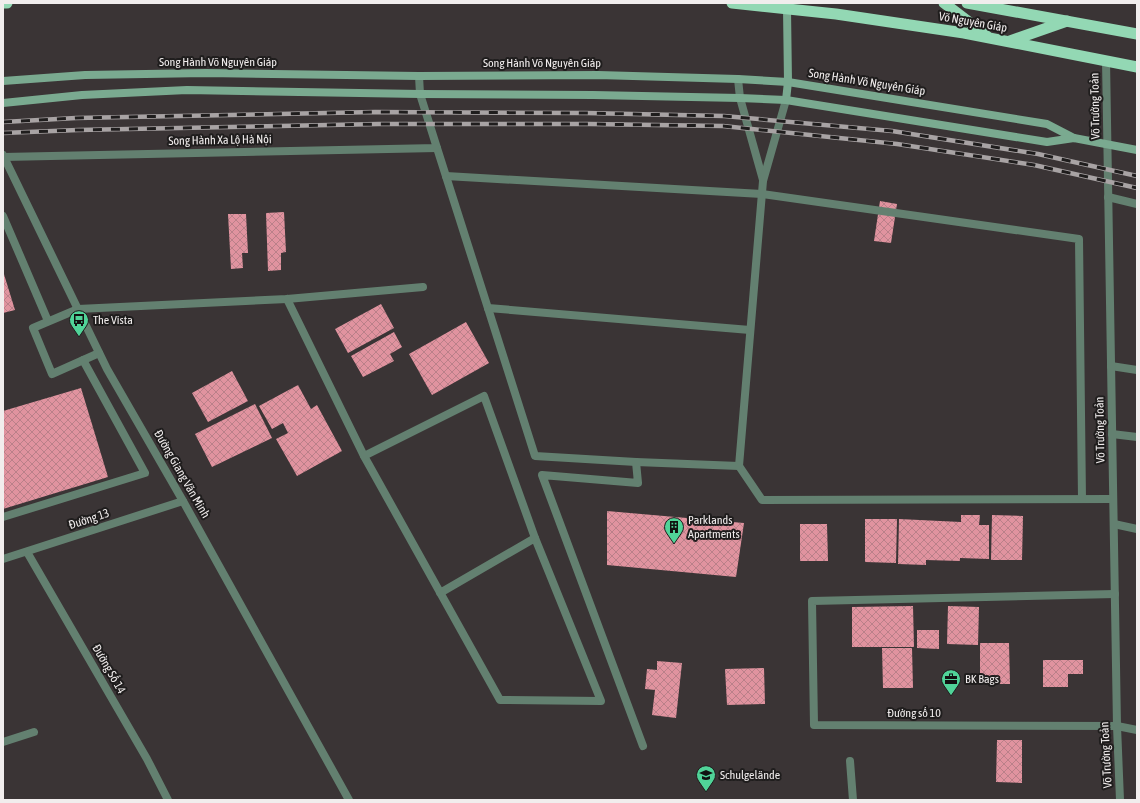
<svg xmlns="http://www.w3.org/2000/svg" width="1140" height="803" font-family="'Asap Condensed',sans-serif">
	<style>
		.building { fill: url(#building-cross-hatch) }
		.lines { fill: none; stroke-linecap: round; stroke-linejoin: round }
		.service { stroke: #638070; stroke-width: 8 }
		.pedestrian { stroke: #638070; stroke-width: 8 }
		.minor { stroke: #638070; stroke-width: 8 }
		.tertiary { stroke: #638070; stroke-width: 8 }
		.secondary { stroke: #7aaa90; stroke-width: 8 }
		.trunk { stroke: #93d8b4; stroke-width: 11 }
		.rail-casing { stroke: #a8a3a4; stroke-width: 4.5 }
		.rail { stroke: #1f1d1d; stroke-width: 3; stroke-dasharray: 9; stroke-linecap: butt }
		.labels { text-anchor: middle; stroke-width: 4; stroke-linejoin: round; paint-order: stroke }
		.street-label { font-size: 12px; fill: #f1eded; stroke: #1f1d1d }
		.poi-label { font-size: 12px; fill: #f1eded; stroke: #1f1d1d; text-anchor: start }
	</style>
	<defs>
		<pattern id="building-cross-hatch" width="8" height="8" patternUnits="userSpaceOnUse"><rect width="8" height="8" fill="#e0939f"/><path d="M0 0l8 8M0 8l8-8" fill="none" stroke="#ba8089"/></pattern>
	</defs>
	<rect width="100%" height="100%" fill="#3a3435"/>
	<g class="building">
		<polygon points="880,201 897,204 891,243 874,241"/>
		<polygon points="284,212 286,252 281,253 281,270 268,271 266,213"/>
		<polygon points="228,214 246,214 248,253 242,253 243,268 231,269"/>
		<polygon points="3,271 15,310 3,313"/>
		<polygon points="381,304 394,328 348,353 335,329"/>
		<polygon points="466,322 489,363 432,395 409,354"/>
		<polygon points="394,332 402,347 390,354 394,361 363,377 351,356"/>
		<polygon points="232,371 248,401 208,422 192,393"/>
		<polygon points="298,385 311,409 317,405 342,451 297,476 276,439 288,433 283,423 272,429 259,406"/>
		<polygon points="81,388 108,477 3,509 3,411"/>
		<polygon points="255,404 272,438 212,467 195,434"/>
		<polygon points="607,511 744,523 736,577 607,565"/>
		<polygon points="961,515 980,515 979,525 989,525 989,559 960,558 960,561 926,560 926,565 898,564 899,519 961,522"/>
		<polygon points="992,515 1023,516 1022,560 991,560"/>
		<polygon points="865,519 897,519 896,563 865,562"/>
		<polygon points="800,524 827,524 828,561 800,561"/>
		<polygon points="913,606 914,647 852,647 852,607"/>
		<polygon points="948,606 979,607 978,645 947,644"/>
		<polygon points="917,630 939,630 939,649 917,648"/>
		<polygon points="980,643 1009,643 1010,684 991,684 991,676 980,676"/>
		<polygon points="882,648 912,648 913,688 883,688"/>
		<polygon points="1043,660 1083,660 1083,674 1068,674 1068,687 1043,687"/>
		<polygon points="657,661 682,663 676,718 652,715 655,690 645,689 647,669 657,670"/>
		<polygon points="764,668 765,704 727,705 725,669"/>
		<polygon points="997,740 1022,740 1022,783 996,782"/>
	</g>
	<g class="lines">
		<g class="service">
			<polyline points="437,148 535,456 636,462 739,466 762,500 1113,499"/>
			<polyline points="446,176 762,194 1079,239 1082,499"/>
			<polyline points="3,216 48,321"/>
			<polyline points="488,308 750,330"/>
			<polyline points="78,309 33,328 52,374 99,353"/>
			<polyline points="1111,366 1137,370"/>
			<polyline points="1112,434 1137,437"/>
			<polyline points="636,462 638,483 542,475 643,746"/>
			<polyline points="3,517 145,473 83,360"/>
		</g>
		<polyline class="pedestrian" points="1108,197 1137,204"/>
		<g class="minor">
			<polyline points="738,79 740,98 763,180"/>
			<polyline points="3,155 107,369 183,501 349,800"/>
			<polyline points="3,157 437,148 420,94 419,76"/>
			<polyline points="287,299 364,456 500,700 601,701 535,538 440,593"/>
			<polyline points="78,309 287,299 423,287"/>
			<polyline points="364,456 484,396 535,538"/>
			<polyline points="739,466 763,181 786,100"/>
			<polyline points="1114,524 1137,529"/>
			<polyline points="27,552 147,759 168,800"/>
			<polyline points="3,559 183,501"/>
			<polyline points="1115,594 812,601 814,725 1117,726 1137,730"/>
			<polyline points="3,742 34,732"/>
			<polyline points="850,761 853,800"/>
		</g>
		<polyline class="tertiary" points="1106,60 1117,726 1120,800"/>
		<g class="secondary">
			<polyline points="3,81 85,75 206,73 419,76 598,75 738,79 788,82 1047,124 1074,138"/>
			<polyline points="786,100 788,82 787,9"/>
			<polyline points="3,103 82,95 187,90 420,94 593,95 740,98 786,100 1047,142 1074,138 1137,150"/>
		</g>
		<g class="trunk">
			<polyline points="3,3 7,3"/>
			<polyline points="732,3 836,14 964,33 1137,67"/>
			<polyline points="944,3 986,35"/>
			<polyline points="967,3 1137,34"/>
			<polyline points="1010,41 1067,21"/>
		</g>
		<g class="rail-casing">
			<g id="rail">
				<polyline points="3,122 76,118 375,112 586,113 724,116 892,131 1038,154 1137,176"/>
				<polyline points="3,133 78,130 379,124 589,124 723,126 897,144 1034,165 1137,188"/>
			</g>
		</g>
		<use href="#rail" class="rail"/>
	</g>
	<defs>
		<g id="bus-pin" transform="scale(1)"><path d="M0 17L-7.5 6A9.5 9.5 0 1 1 7.5 6Z" fill="#50d398" stroke="#1f1d1d"/><path d="M-5-6H5V4H4V6H2V4H-2V6H-4V4H-5ZM-3.5-4V0h7V-4ZM-3.5 1.2v1.5H-2V1.2ZM2 1.2v1.5H3.5V1.2Z" fill="#111"/></g>
		<g id="building-pin" transform="scale(1)"><path d="M0 17L-7.5 6A9.5 9.5 0 1 1 7.5 6Z" fill="#50d398" stroke="#1f1d1d"/><path d="M-4-6H4V6H1V3H-1V6H-4ZM-2.5-4.3h1.7v1.8h-1.7ZM.8-4.3h1.7v1.8H.8ZM-2.5-1h1.7V.8h-1.7ZM.8-1h1.7V.8H.8Z" fill="#111"/></g>
		<g id="office-pin" transform="scale(1)"><path d="M0 17L-7.5 6A9.5 9.5 0 1 1 7.5 6Z" fill="#50d398" stroke="#1f1d1d"/><path d="M-6-3h4V-5.5h4V-3h4V5H-6ZM-1-4.5V-3h2v-1.5ZM-6 0V1H6V0Z" fill="#111"/></g>
		<g id="school-pin" transform="scale(1)"><path d="M0 17L-7.5 6A9.5 9.5 0 1 1 7.5 6Z" fill="#50d398" stroke="#1f1d1d"/><path d="M0-5L7-2L0 1L-7-2ZM-4 1L0 2.5L4 1V4Q0 6-4 4Z" fill="#111"/></g>
	</defs>
	<g fill-rule="evenodd">
		<use href="#bus-pin" x="79" y="320"/>
		<use href="#building-pin" x="674" y="527"/>
		<use href="#office-pin" x="951" y="679"/>
		<use href="#school-pin" x="706" y="775"/>
	</g>
	<g class="labels">
		<g class="street-label">
			<text transform="translate(973 22) rotate(10)" y="4">Võ Nguyên Giáp</text>
			<text x="218" y="66">Song Hành Võ Nguyên Giáp</text>
			<text x="542" y="67">Song Hành Võ Nguyên Giáp</text>
			<text transform="translate(867 82) rotate(9)" y="4">Song Hành Võ Nguyên Giáp</text>
			<text transform="translate(1095 106) rotate(-91)" y="4">Võ Trường Toản</text>
			<text transform="translate(220 140) rotate(-1)" y="4">Song Hành Xa Lộ Hà Nội</text>
			<text transform="translate(1100 430) rotate(-91)" y="4">Võ Trường Toản</text>
			<text transform="translate(182 474) rotate(60)" y="4">Đường Giang Văn Minh</text>
			<text transform="translate(89 519) rotate(-18)" y="4">Đường 13</text>
			<text transform="translate(109 669) rotate(60)" y="4">Đường Số 14</text>
			<text x="914" y="717">Đường số 10</text>
			<text transform="translate(1106 755) rotate(-93)" y="4">Võ Trường Toản</text>
		</g>
		<g class="poi-label">
			<text x="93" y="324">The Vista</text>
			<text x="688" y="524">Parklands<tspan x="688" dy="14">Apartments</tspan></text>
			<text x="965" y="683">BK Bags</text>
			<text x="720" y="779">Schulgelände</text>
		</g>
	</g>
	<rect width="1140" height="803" fill="none" stroke="#f1eded" stroke-width="8"/>
</svg>
